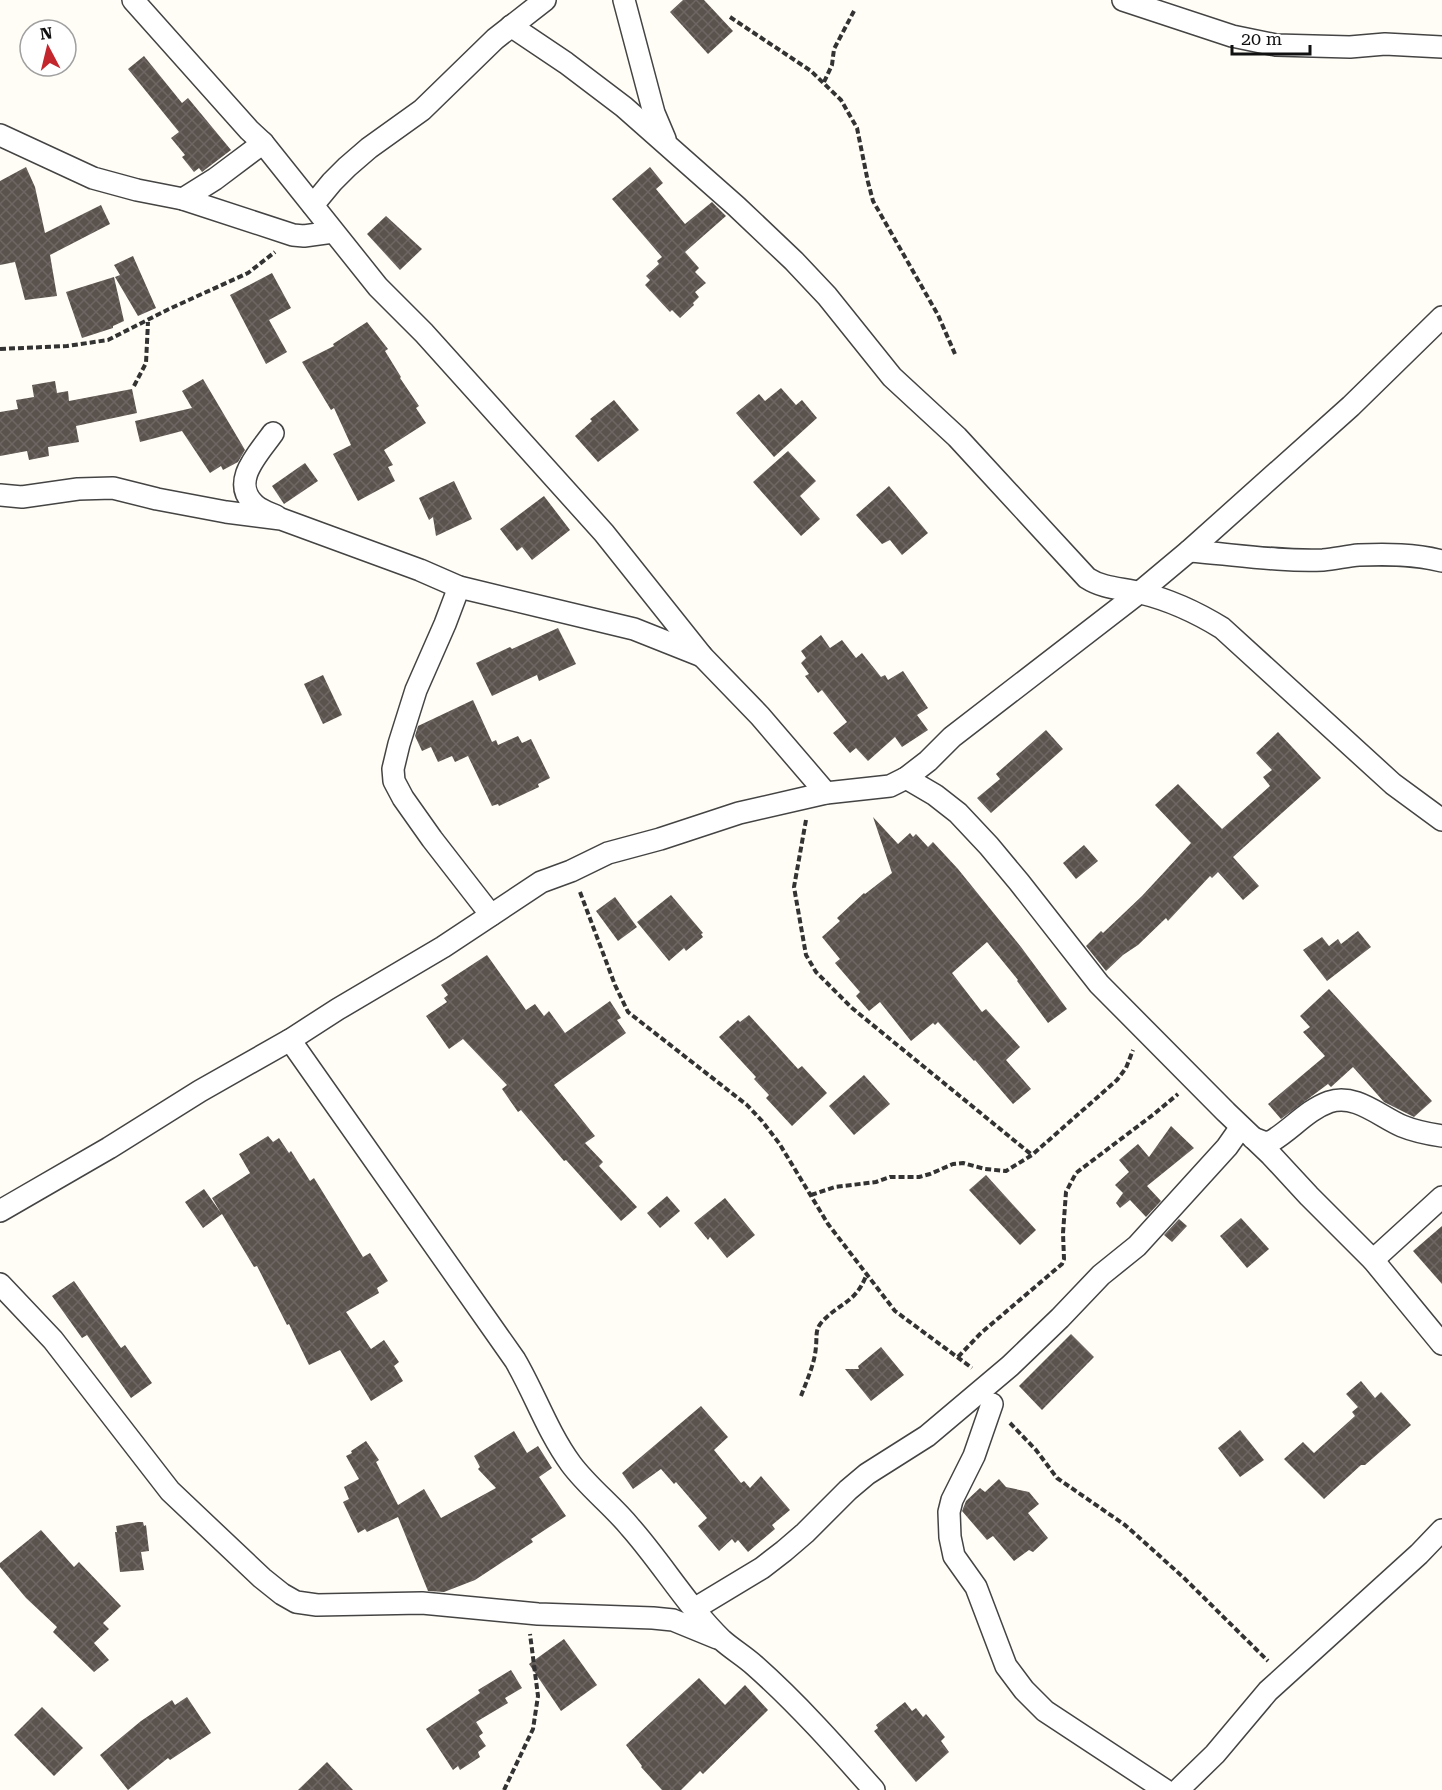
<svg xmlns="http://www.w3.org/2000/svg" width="1442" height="1790" font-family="'Roboto Serif',serif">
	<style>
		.building { fill: url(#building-cross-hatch) }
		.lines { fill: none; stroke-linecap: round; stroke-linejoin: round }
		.minor-casing { stroke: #444; stroke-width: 24 }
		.path { stroke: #333; stroke-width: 4; stroke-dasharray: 6 3; stroke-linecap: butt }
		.minor { stroke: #fff; stroke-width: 21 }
	</style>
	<defs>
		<pattern id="building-cross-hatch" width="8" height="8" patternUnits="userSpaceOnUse" patternTransform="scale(1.5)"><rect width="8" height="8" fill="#5a524d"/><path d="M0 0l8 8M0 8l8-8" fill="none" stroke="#6d6662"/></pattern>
	</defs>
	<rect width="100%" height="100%" fill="#fffdf5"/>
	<g class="building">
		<polygon points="683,0 704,0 733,31 708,54 670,12"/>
		<polygon points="144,56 182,103 188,98 231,150 202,172 199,168 194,172 182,157 185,155 171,138 179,132 128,69"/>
		<polygon points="26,167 35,187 45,233 101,205 110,224 50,255 57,296 25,300 15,262 0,265 0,181"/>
		<polygon points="650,167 663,183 656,189 685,224 712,202 726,216 685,252 699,268 695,272 706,283 695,292 699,297 693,303 694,305 680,318 672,310 670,312 645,285 650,280 646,276 659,264 657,261 662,257 612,199"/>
		<polygon points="386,216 422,249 400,270 367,234"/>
		<polygon points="133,256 156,308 138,316 115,277 120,275 114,265"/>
		<polygon points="272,273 291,308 269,320 287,352 266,364 230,295"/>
		<polygon points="114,277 124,321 113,326 113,328 82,338 66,292"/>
		<polygon points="367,322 388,349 385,351 401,377 400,378 419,406 416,408 426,423 384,450 393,465 388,467 395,481 358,501 333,454 351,445 334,408 331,410 302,362 334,346 333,344"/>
		<polygon points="203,379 245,450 238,462 223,470 221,466 210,473 182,431 140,442 135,421 192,408 182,391"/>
		<polygon points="55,381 57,393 68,391 69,401 132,389 137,413 76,426 79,442 48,447 49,456 29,460 27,451 0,456 0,412 18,409 16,400 34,397 32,385"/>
		<polygon points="781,388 796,405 802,400 817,418 774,457 736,413 759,394 765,401"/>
		<polygon points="614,400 639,430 598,462 575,436 592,421 590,419"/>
		<polygon points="788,451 816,481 800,496 820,519 801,536 753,482"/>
		<polygon points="305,463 318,481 284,504 272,486"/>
		<polygon points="454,481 472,519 436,536 433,517 429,520 419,498"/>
		<polygon points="889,486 928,533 902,555 890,540 882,544 856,515"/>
		<polygon points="544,496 570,530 532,560 522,547 517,551 500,529"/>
		<polygon points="558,628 576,664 539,681 537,675 492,696 476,663 510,647 512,649"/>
		<polygon points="821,635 830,648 842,640 856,658 862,653 881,677 885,675 888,680 903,671 928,708 917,715 928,730 902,747 895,737 868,761 856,748 850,753 833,733 847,722 822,690 818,693 805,676 809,674 801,663 806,658 801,651"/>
		<polygon points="323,675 342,715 323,724 304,684"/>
		<polygon points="473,700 492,742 496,740 498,745 518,736 522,743 531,739 550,778 538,784 539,787 499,806 498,804 492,806 468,756 455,762 452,756 438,762 431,747 422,751 415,736 418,726"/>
		<polygon points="1046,730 1063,749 991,813 977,798 1000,779 996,774"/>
		<polygon points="1278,732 1321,778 1233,857 1259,886 1243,900 1218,872 1212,878 1210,876 1168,921 1166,918 1138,945 1123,955 1106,971 1086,946 1101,931 1103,933 1142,896 1191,843 1155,805 1178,784 1222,829 1270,786 1263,777 1272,770 1256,753"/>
		<polygon points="873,817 898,844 910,833 913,837 916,834 928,847 933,842 958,869 1021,947 1067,1009 1048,1023 1017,981 1018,980 987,942 952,973 982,1012 986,1009 1020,1047 1006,1060 1031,1089 1013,1104 975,1060 974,1061 938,1022 935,1025 933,1023 911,1041 880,1002 869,1011 856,996 860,992 835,963 840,959 822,937 840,921 837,918 864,893 865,894 892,873"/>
		<polygon points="1084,845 1098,861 1076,879 1063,863"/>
		<polygon points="671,895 703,933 701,934 703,937 686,951 684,948 669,961 637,922"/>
		<polygon points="615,897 637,927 618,941 596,911"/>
		<polygon points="1358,931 1371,947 1327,981 1303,950 1322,937 1329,946 1338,939 1341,944"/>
		<polygon points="487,955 526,1010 535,1004 544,1016 549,1011 565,1033 610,1001 621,1018 617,1020 626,1033 554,1085 595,1136 585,1143 603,1162 599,1166 637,1207 621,1221 566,1160 564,1161 521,1110 518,1112 502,1089 507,1085 463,1039 449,1049 426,1016 447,1002 444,998 448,995 441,985"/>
		<polygon points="1329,989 1432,1101 1414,1117 1384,1102 1353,1067 1331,1087 1328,1084 1281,1119 1268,1104 1325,1056 1303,1032 1310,1027 1300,1016"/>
		<polygon points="749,1015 798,1069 802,1066 827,1093 792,1126 766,1098 769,1095 754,1079 756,1077 719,1037 738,1020 740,1022"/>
		<polygon points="864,1075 890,1104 854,1135 829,1106"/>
		<polygon points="1171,1126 1194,1148 1147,1186 1161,1201 1146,1217 1130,1200 1120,1208 1116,1203 1123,1193 1115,1185 1129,1172 1119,1160 1138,1144 1149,1157"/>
		<polygon points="268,1136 273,1142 279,1138 289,1153 291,1151 310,1181 314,1178 363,1257 370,1253 388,1281 377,1288 379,1293 346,1312 371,1349 384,1340 399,1362 394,1366 403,1381 371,1401 340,1350 309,1365 289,1324 287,1325 257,1266 254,1267 222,1214 203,1228 185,1202 204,1189 221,1213 212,1198 250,1173 239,1154"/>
		<polygon points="986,1175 1036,1230 1020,1245 969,1190"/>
		<polygon points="667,1196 680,1211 660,1228 647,1213"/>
		<polygon points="725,1198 755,1235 727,1258 710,1237 708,1240 694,1223"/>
		<polygon points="1241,1218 1269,1249 1247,1268 1220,1236"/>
		<polygon points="1179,1219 1187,1226 1172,1242 1164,1235"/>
		<polygon points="1442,1226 1442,1284 1413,1251"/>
		<polygon points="74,1281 121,1348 125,1345 152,1383 131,1398 87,1335 82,1338 52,1296"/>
		<polygon points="1071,1334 1094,1357 1042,1410 1019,1386"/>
		<polygon points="881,1347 904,1375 871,1401 845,1369 859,1369 858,1366"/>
		<polygon points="1361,1381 1375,1398 1381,1392 1411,1425 1365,1465 1361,1465 1324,1499 1284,1459 1303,1442 1314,1453 1355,1416 1352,1412 1358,1407 1346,1394"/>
		<polygon points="701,1406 728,1437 714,1450 741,1483 744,1481 750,1488 761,1476 790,1510 772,1525 775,1529 748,1552 738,1540 735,1543 732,1539 719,1551 698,1526 707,1518 676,1482 674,1484 661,1469 633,1489 622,1473"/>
		<polygon points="1240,1430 1264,1460 1240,1477 1218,1448"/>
		<polygon points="514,1431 527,1453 538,1446 552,1468 539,1477 566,1516 531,1539 533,1542 475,1580 444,1592 428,1591 398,1517 367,1532 365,1529 358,1533 343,1502 349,1499 344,1487 359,1479 346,1456 352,1453 351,1451 366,1441 379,1460 376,1462 398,1505 424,1489 441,1518 496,1488 478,1469 480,1467 474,1456"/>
		<polygon points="999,1479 1006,1487 1029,1492 1039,1504 1028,1513 1048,1538 1033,1552 1029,1550 1014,1561 993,1536 987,1540 962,1511 966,1501 980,1488 985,1492"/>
		<polygon points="138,1522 143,1522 144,1526 146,1525 149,1551 141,1552 144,1570 120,1572 115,1532 117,1532 116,1526"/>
		<polygon points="41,1530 74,1567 79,1562 121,1606 103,1623 109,1629 94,1643 109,1660 94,1672 53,1632 57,1627 26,1598 0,1567 0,1563"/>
		<polygon points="564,1639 597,1685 561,1711 529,1664"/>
		<polygon points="511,1670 522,1688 505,1698 508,1703 476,1722 483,1733 479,1736 486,1746 478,1752 480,1757 460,1770 458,1766 453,1770 426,1729 480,1693 478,1690"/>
		<polygon points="699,1678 725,1705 745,1685 768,1710 703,1774 700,1771 681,1790 662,1790 641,1767 642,1766 626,1745"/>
		<polygon points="187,1697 211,1733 170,1760 168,1758 128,1790 100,1755 141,1721 172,1700 175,1705"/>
		<polygon points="905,1702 912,1711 916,1708 923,1717 926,1714 945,1737 941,1741 949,1752 916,1782 874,1731 878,1728 876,1725"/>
		<polygon points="42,1707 83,1748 54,1776 14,1735"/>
		<polygon points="327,1762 353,1790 298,1790"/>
	</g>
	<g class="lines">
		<g class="minor-casing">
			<g id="minor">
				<polyline points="133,0 249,130 263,143 378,287 424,333 604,533 702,656 760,716 826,793"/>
				<polyline points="624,0 654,113 665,139"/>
				<polyline points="1123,0 1232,36 1276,45 1350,47 1385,44 1442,47"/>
				<path d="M511,26L566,63L624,107L736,206L794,261L827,296L892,377L957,437L1087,578C1104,589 1122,588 1141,593C1170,600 1196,612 1222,628L1393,784L1442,820"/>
				<polyline points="0,135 93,178 137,190 183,199 293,235 304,236 333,232"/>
				<polyline points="183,199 215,179 263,143"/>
				<polyline points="313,205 332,182 347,167 369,148 422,110 495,39 545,0"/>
				<path d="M273,433C259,453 229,482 255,505C260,510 269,513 276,516"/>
				<polyline points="0,495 22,497 78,489 113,488 157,499 226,512 281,519 420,570 459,587 634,629 702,656"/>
				<path d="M1189,551C1231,554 1281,562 1323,560C1335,559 1347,556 1359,555C1387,554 1415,554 1442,561"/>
				<polyline points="459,587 445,624 416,690 399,744 393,769 394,781 403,798 432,839 491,915"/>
				<polyline points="906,778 935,795 958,813 989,846 1019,882 1099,984 1226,1112 1271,1155 1309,1196 1373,1260 1442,1344"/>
				<path d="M290,1040L515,1360C535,1394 547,1431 571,1464C588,1487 612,1505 630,1527C662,1563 687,1606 722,1640C732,1649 744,1656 754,1665C797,1703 836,1747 874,1790"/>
				<path d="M1253,1138L1266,1143L1272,1141C1292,1129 1307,1110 1329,1102C1355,1093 1379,1116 1402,1126C1414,1131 1429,1134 1442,1136"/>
				<polyline points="0,1211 109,1148 200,1091 290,1040 338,1009 443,947 541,882 571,871 608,853 660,839 739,813 826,793 890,786 906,778 928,761 952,737 1140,592 1189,551 1351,406 1442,317"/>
				<polyline points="1373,1260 1442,1197"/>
				<polyline points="0,1284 53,1340 170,1491 262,1578 282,1594 296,1602 317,1605 422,1603 538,1614 653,1618 673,1620 717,1638"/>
				<polyline points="992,1404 974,1456 952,1500 949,1512 950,1537 954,1556 976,1587 1006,1666 1024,1690 1045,1711 1165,1790"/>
				<polyline points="694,1609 762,1568 784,1551 805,1533 848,1490 867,1474 927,1436 1010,1366 1060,1318 1101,1275 1137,1246 1227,1147 1241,1127"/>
				<polyline points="1178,1790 1215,1754 1268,1691 1419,1554 1442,1530"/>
			</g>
		</g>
		<g class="path">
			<polyline points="730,17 811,71 841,100 857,128 868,182 873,201 938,315 955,354"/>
			<polyline points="824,82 832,65 834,49 854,11"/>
			<polyline points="0,349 67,346 108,340 169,309 248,273 275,252"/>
			<polyline points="134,386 146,363 148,322"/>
			<polyline points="806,820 794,887 806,955 816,972 852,1008 1032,1155"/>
			<polyline points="580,892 615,985 628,1012 747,1105 762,1121 779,1143 828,1224 895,1311 972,1368"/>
			<polyline points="811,1195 835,1187 876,1182 890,1177 919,1177 930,1174 953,1164 963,1163 985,1169 1006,1171 1032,1155 1117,1080 1126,1068 1133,1050"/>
			<polyline points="958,1357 981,1333 1062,1264 1064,1259 1063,1233 1066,1192 1076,1173 1154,1114 1178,1094"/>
			<path d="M801,1396C807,1380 815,1363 816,1346C817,1337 815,1330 821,1323C838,1303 855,1304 866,1276"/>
			<polyline points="1010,1423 1036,1450 1057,1478 1125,1525 1183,1577 1268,1661"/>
			<polyline points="504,1790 533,1729 538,1696 530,1634"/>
		</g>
		<use href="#minor" class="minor"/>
	</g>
	<g transform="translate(48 48) rotate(353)"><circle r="28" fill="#ffffff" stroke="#a0a0a0" stroke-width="1.5"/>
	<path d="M0-4.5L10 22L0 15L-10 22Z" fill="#c4262e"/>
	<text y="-9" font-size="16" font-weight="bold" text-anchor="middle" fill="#111111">N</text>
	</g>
	<path d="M1232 45v9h78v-9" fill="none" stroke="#111111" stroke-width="3"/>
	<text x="1241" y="45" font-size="18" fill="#111111" stroke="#ffffff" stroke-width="4.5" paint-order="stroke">20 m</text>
</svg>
